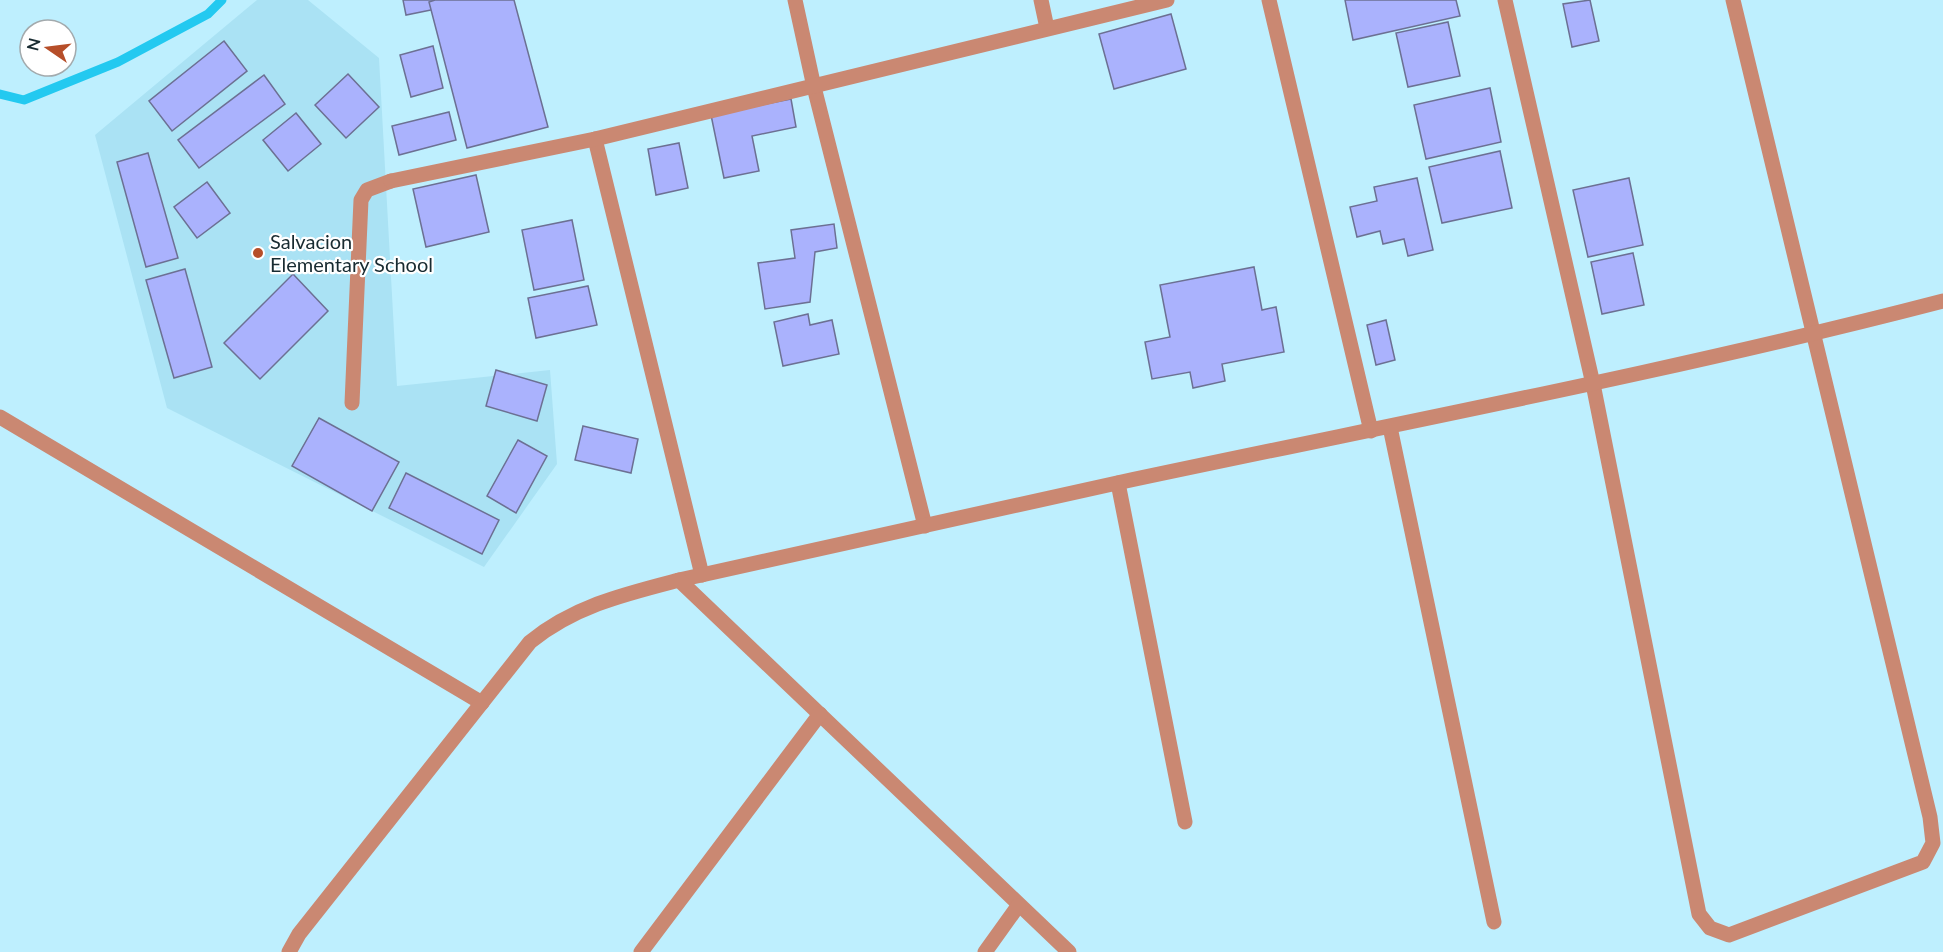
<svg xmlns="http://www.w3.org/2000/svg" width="1943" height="952" font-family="Lato,sans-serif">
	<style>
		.built { fill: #aae2f4 }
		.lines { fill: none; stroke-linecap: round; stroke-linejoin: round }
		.stream { stroke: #23c9f0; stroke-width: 9 }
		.building { fill: #aab2fd; stroke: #6c7093; stroke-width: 1.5 }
		.service { stroke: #ca8872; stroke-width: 15 }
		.minor { stroke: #ca8872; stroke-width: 15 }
		.poi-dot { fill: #b64e29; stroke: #fff; stroke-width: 2 }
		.labels { text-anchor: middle; stroke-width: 4.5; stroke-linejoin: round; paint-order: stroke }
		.poi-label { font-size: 20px; fill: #182b31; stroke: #fff; text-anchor: start }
	</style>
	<rect width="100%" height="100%" fill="#beeffe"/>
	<polygon class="built" points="257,0 308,0 379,58 397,386 550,370 557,464 484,567 167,408 95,135"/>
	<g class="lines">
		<polyline class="stream" points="0,94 24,100 118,62 208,14 222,0"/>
	</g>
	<g class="building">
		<polygon points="403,0 439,0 441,8 406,15"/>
		<polygon points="435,0 514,0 548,127 467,148 429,2"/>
		<polygon points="1345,0 1456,0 1460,16 1353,40"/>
		<polygon points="1590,0 1599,41 1572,47 1563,4"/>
		<polygon points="1171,14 1186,69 1114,89 1099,34"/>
		<polygon points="1448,22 1460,76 1408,87 1396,33"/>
		<polygon points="224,41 247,71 172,131 149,101"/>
		<polygon points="433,46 443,88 411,97 400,55"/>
		<polygon points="348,74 379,107 346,138 315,105"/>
		<polygon points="264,75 285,104 199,168 178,140"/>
		<polygon points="1490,88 1501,142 1426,159 1414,105"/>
		<polygon points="791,99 796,127 752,136 759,171 724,178 711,115"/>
		<polygon points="449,112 456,140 399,155 392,126"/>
		<polygon points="296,113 321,144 288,171 263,140"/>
		<polygon points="679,143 688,188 656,195 648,149"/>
		<polygon points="1500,151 1512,208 1442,223 1429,167"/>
		<polygon points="148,153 178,258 146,267 117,162"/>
		<polygon points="476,175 489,232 426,247 413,189"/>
		<polygon points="1417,178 1433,250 1408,256 1404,239 1383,244 1380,231 1357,237 1350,207 1377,201 1374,187"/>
		<polygon points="1629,178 1643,245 1588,257 1573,190"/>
		<polygon points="207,182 230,213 197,238 174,207"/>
		<polygon points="572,220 584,280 534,290 522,230"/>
		<polygon points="834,224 837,248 815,252 810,302 765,309 758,263 795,258 791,230"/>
		<polygon points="1633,253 1644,305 1602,314 1591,262"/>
		<polygon points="1254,267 1262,310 1276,307 1284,352 1222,364 1225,381 1193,388 1190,372 1152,379 1145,342 1170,337 1160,285"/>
		<polygon points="185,269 212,367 174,378 146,280"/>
		<polygon points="293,274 328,311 260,379 224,343"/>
		<polygon points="588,286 597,325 536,338 528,298"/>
		<polygon points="808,314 810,325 832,320 839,354 783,366 774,322"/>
		<polygon points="1386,320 1395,360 1376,365 1367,325"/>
		<polygon points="496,370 547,385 537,421 486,406"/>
		<polygon points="319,418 399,462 372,511 292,466"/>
		<polygon points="583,426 638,439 631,473 575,460"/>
		<polygon points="518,440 547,456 516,513 487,496"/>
		<polygon points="406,473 499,520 482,554 389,508"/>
	</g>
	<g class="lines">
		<polyline class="service" points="352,403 361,200 367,190 391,181"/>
		<g class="minor">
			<polyline points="795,0 814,87 925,526"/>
			<polyline points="1041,0 1047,28"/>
			<polyline points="1269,0 1371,431"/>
			<polyline points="1505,0 1593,384 1699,914 1710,928 1729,935 1923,862 1933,843 1930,817 1733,0"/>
			<polyline points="595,139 702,575"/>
			<polyline points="391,181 595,139 1167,0"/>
			<polyline points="0,417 482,703"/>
			<polyline points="1390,427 1494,922"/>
			<polyline points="1118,483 1185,822"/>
			<path d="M679,580C825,547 971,514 1117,483C1393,424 1670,372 1943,301"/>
			<path d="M289,952L299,934L530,642C574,606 625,594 679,580L1069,952"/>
			<polyline points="641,952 820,714"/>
			<polyline points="985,952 1018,906"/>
		</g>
	</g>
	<circle class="poi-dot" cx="258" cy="253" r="6"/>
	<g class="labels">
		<g class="poi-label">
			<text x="270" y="249">Salvacion<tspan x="270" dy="23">Elementary School</tspan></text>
		</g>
	</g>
	<g transform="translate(48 48) rotate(284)"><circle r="28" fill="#ffffff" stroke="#a3aaad" stroke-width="1.5"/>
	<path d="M0-4.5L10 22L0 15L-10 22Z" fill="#b64e29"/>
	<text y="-9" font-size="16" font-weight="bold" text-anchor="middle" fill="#182b31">N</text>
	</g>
</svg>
